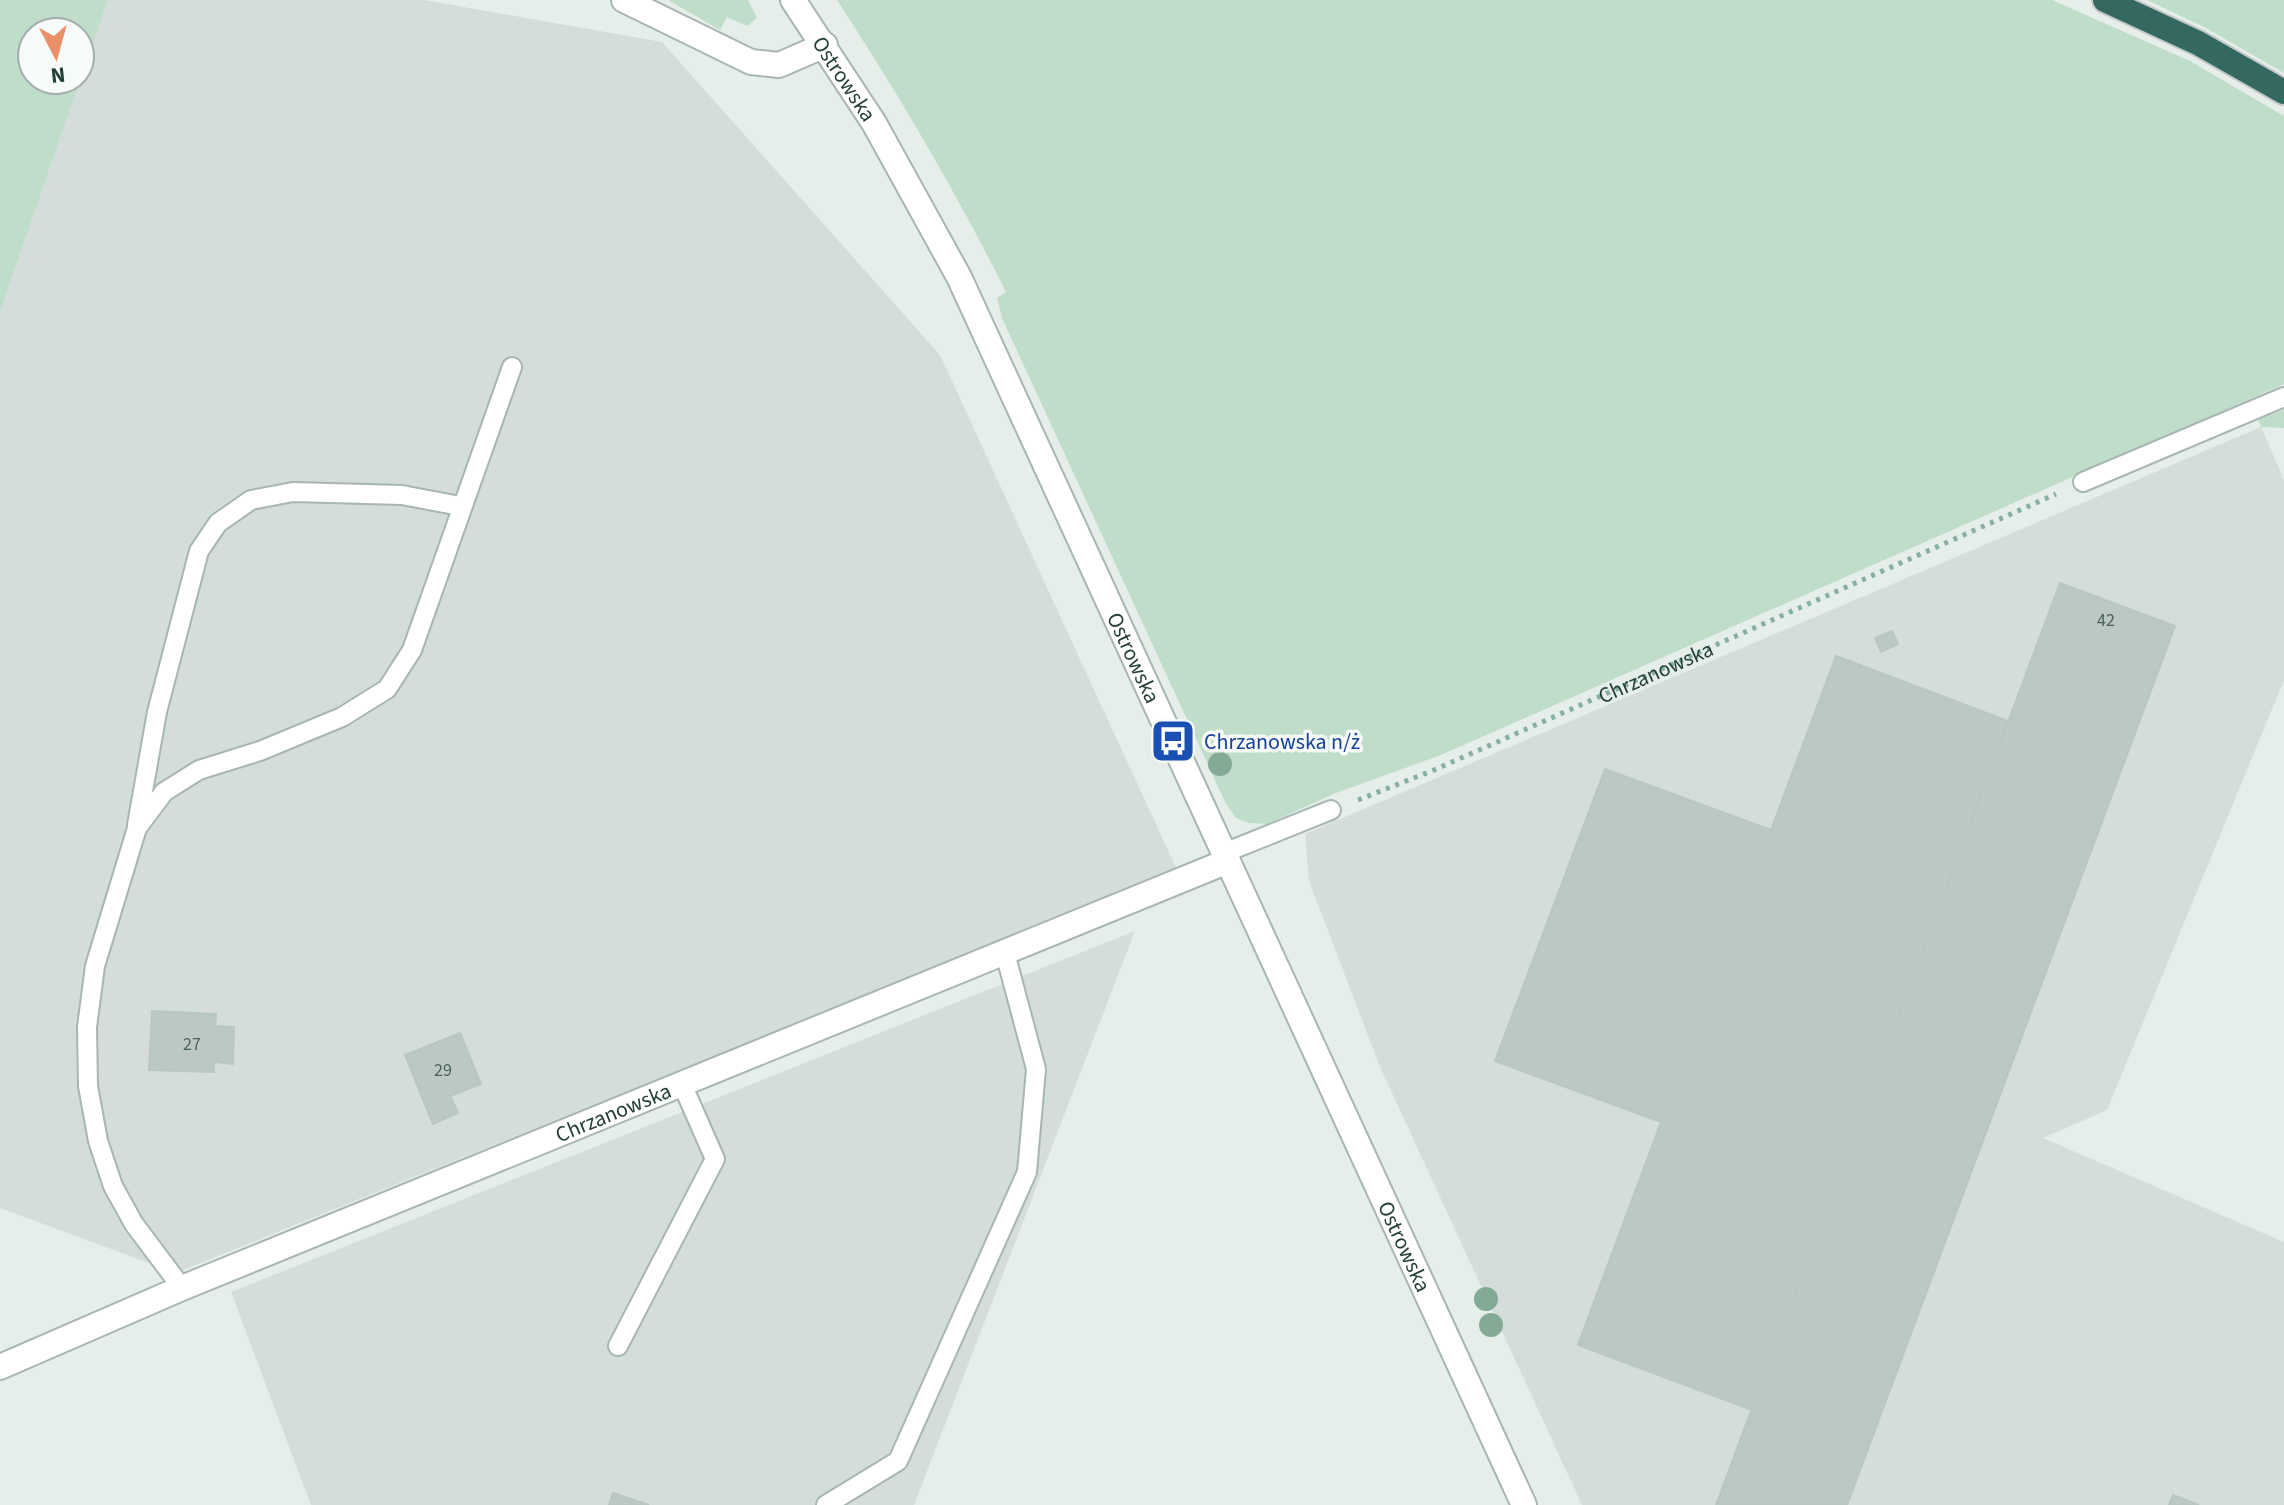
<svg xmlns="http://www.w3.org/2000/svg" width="2284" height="1505" font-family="'Source Sans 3',sans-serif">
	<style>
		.built { fill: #d4ddda }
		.green { fill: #c0ddca; fill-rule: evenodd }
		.building { fill: #bbc8c4; stroke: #b8c7c2; stroke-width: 2 }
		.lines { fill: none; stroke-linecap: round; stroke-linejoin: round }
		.service-casing { stroke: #a8b6b1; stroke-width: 22 }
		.minor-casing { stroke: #a8b6b1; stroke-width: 28 }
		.tertiary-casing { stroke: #a8b6b1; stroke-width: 28 }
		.motorway-casing { stroke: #c2c9c8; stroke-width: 28 }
		.path { stroke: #88afa5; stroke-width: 5; stroke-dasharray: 4 6; stroke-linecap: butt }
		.service { stroke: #fff; stroke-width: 18 }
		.minor { stroke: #fff; stroke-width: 24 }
		.tertiary { stroke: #fff; stroke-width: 24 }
		.motorway { stroke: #336961; stroke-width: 24 }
		.tree { fill: #83aa95 }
		.labels { text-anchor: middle; stroke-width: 7; stroke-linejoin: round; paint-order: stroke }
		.number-label { font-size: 18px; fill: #4a615c }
		.street-label { font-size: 22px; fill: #253f39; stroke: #f6faf8 }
		.transit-label { font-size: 22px; fill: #164399; stroke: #f6faf8; text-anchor: start }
	</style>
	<rect width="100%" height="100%" fill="#e6eeea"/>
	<g class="built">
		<polygon points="108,0 424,0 662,42 940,355 1177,870 176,1273 0,1208 0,312"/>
		<polygon points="2261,427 2284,480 2284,680 2107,1110 2043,1138 2284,1242 2284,1505 1582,1505 1380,1067 1309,881 1305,834"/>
		<polygon points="1135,931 914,1505 311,1505 231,1292"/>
	</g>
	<g class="green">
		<path d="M0,0H108L0,312ZM32,32H80V80H32Z"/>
		<polygon points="668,0 748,0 757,18 747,26 727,17 720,30"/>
		<path d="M837,0H2052L2190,61L2284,116V384L1441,755L1336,793L1267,824L1249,823L1236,818L1226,804L1002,318L997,298L1006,292C955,190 899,95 837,0Z"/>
		<polygon points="2147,0 2284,0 2284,73 2206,28"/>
		<polygon points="2284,410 2284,428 2261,427 2258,419"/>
	</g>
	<g class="building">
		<polygon points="2060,583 2175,626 1847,1505 1716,1505"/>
		<polygon points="1892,631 1898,644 1881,652 1875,638"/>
		<polygon points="1836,656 2008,721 1752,1410 1578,1345 1661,1122 1495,1061 1605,769 1771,830"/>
		<polygon points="152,1011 216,1014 215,1026 234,1027 233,1064 214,1062 214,1072 149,1070"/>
		<polygon points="460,1033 481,1084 450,1096 458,1113 433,1124 405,1055"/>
		<polygon points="613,1493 649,1505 609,1505"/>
		<polygon points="2173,1495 2199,1505 2169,1505"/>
	</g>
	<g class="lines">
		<g class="service-casing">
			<g id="service">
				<polyline points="2083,482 2284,397"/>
				<polyline points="137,825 157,712 199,551 218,523 251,500 293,492 402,495 460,506"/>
				<polyline points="1224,853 1331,810"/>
				<polyline points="182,1288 134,1224 113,1186 98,1141 88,1086 87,1027 95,966 137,828 164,792 199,770 260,751 342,717 387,689 412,650 512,367"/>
				<polyline points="618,1346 715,1159 682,1084"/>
				<polyline points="826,1505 898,1461 1027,1172 1036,1069 1005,953"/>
			</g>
		</g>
		<g class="minor-casing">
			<g id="minor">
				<polyline points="624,0 751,62 779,65 825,45"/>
				<path id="s2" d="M0,1367L182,1288L1228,861"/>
			</g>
		</g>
		<g class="tertiary-casing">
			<g id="tertiary">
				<path id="s3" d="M793,0L874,123L959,277L1524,1505"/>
			</g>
		</g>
		<g class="motorway-casing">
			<polyline id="motorway" points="2105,0 2198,43 2284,92"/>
		</g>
		<path class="path" id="s1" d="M1358,800L1434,770L2056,494"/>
		<use href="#service" class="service"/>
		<use href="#minor" class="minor"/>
		<use href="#tertiary" class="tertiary"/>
		<use href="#motorway" class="motorway"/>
	</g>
	<g class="tree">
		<circle cx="1220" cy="764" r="12"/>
		<circle cx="1486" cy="1299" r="12"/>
		<circle cx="1491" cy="1325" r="12"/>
	</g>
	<defs>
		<g id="bus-square" transform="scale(2.3)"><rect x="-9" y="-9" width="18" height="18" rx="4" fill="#1a4fb4" stroke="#f6faf8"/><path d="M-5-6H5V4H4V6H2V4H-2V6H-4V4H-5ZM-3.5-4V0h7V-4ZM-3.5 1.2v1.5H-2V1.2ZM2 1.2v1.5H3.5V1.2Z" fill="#fff"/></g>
	</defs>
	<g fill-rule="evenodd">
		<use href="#bus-square" x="1173" y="741"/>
	</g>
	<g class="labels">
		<g class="number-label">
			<text x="2106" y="626">42</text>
			<text x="192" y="1050">27</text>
			<text x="443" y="1076">29</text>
		</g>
		<g class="street-label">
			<text dy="8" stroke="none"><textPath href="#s3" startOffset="94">Ostrowska</textPath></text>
			<text dy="8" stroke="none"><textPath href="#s3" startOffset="742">Ostrowska</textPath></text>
			<text dy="8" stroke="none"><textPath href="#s1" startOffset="324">Chrzanowska</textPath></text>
			<text dy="8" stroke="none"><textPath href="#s2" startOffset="664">Chrzanowska</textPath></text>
			<text dy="8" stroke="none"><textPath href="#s3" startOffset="1390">Ostrowska</textPath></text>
		</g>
		<g class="transit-label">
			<text x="1204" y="749">Chrzanowska n/ż</text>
		</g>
	</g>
	<g transform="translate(56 56) rotate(174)"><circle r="38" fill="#f6faf8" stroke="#a2afac" stroke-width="2"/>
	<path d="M0-6L14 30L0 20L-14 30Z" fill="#e99068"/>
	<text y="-12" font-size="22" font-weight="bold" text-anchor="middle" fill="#253f39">N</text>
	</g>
</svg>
